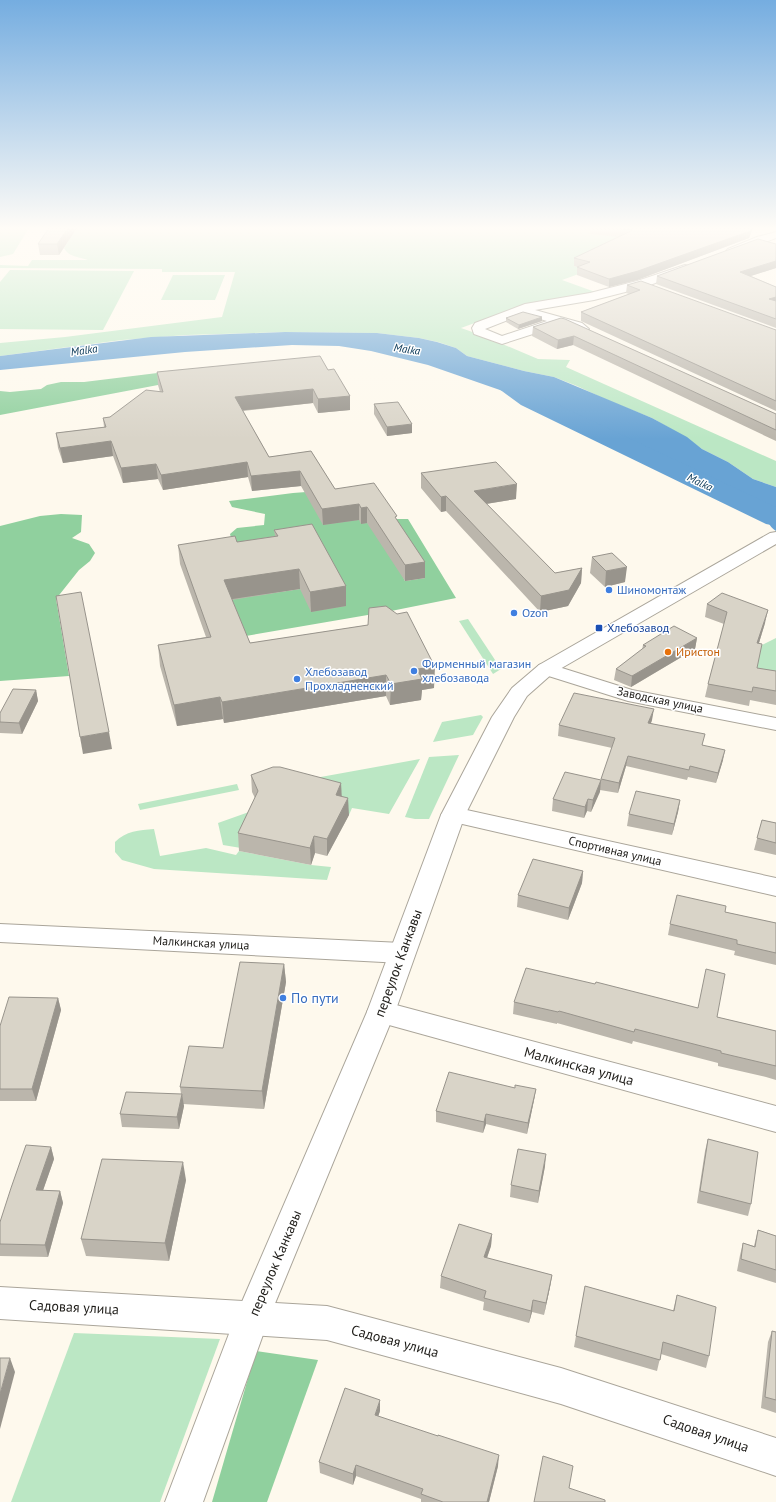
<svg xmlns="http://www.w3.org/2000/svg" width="776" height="1502" font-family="'PT Sans',sans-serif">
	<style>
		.green { fill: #bbe7c4 }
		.forest { fill: #90d09e }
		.water { fill: #68a3d4 }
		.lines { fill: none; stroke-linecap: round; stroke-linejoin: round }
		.river { fill: #68a3d4; fill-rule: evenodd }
		.minor-casing { stroke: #aaa59a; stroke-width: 2 }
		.tertiary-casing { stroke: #aaa59a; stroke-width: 2 }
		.minor { fill: #fff; fill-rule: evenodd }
		.tertiary { fill: #fff; fill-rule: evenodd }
		.wall { fill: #bbb6ac }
		.shaded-wall { fill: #98948c }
		.building { fill: #d9d4c8; stroke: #98948c }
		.shop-dot { fill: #3f7fe0; stroke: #fff; stroke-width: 1.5 }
		.transit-dot { fill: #1a4fb4; stroke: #fff; stroke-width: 1.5 }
		.food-dot { fill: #e8710a; stroke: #fff; stroke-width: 1.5 }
		.labels { text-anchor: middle; stroke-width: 3; stroke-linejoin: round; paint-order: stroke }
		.far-water-label { font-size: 11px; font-style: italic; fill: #003151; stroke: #fff }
		.shop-label { font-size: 12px; fill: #366cbe; stroke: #fff; text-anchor: start }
		.transit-label { font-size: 12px; fill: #164399; stroke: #fff; text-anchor: start }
		.food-label { font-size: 12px; fill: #c56008; stroke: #fff; text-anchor: start }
		.street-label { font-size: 12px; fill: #1e1c18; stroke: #fff }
		.near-street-label { font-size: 14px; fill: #1e1c18; stroke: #fff }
		.near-shop-label { font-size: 14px; fill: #366cbe; stroke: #fff; text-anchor: start }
	</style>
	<rect width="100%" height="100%" fill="#fef9ed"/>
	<g class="green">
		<polygon points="0,228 29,228 13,254 0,257"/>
		<path d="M77,228H631L626,238L574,266L587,271L562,280L598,293L526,304L461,328L481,335L538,359L570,360L566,367L776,461V487L753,479L728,462L702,449L687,438L652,418L607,400L577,386L554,377L524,371L467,356L456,348L438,342L419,338L377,333L285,332L186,335L122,340L0,356V343L65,337L222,317L235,272H162V269L0,268V265L28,266L32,260H88C80,257 68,257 64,248Z"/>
		<polygon points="10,270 134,271 103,330 0,329 0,282"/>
		<polygon points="173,275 225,275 215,300 161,300"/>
		<polygon points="468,619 501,669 493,674 459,621"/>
		<polygon points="776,638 776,677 757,671 758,647"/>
		<polygon points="481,715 483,717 473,735 433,742 442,722"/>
		<polygon points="459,755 429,819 415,819 405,817 429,757"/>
		<polygon points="420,759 389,814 352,808 349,815 337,812 282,784"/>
		<polygon points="237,784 239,790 140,810 138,804"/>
		<polygon points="260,808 241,848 223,845 218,823"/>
		<path d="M154,829L160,856L206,848L236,855L239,851L311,865L331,867L327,880L154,869L122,860L115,852V842C126,831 139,830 154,829Z"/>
		<polygon points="74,1333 220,1339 160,1502 11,1502"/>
	</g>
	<g class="forest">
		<polygon points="190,369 320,369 158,385 0,415 0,391 10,392 41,389 47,385 61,382 84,382"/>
		<polygon points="359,488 359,520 377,521 405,581 425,578 396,519 408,519 456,598 391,611 240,637 226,600 300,589 346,606 236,556 230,534 237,528 264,525 265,514 232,507 229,501 293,493"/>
		<polygon points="61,514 82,515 81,532 72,538 89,544 95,553 90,561 79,570 56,599 69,676 0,681 0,526 40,516"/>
		<polygon points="256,1351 318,1360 267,1502 212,1502"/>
	</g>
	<path class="water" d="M285,332L377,333L419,338L437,342L456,348L467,356L524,371L554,377L652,418L687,437L702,449L728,462L753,479L776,487V531C768,526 768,519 762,512L529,400L428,365L371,351L339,346L292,345L185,352L0,370V356L151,337Z"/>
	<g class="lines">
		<polygon class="river" points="487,367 507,373 537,395 776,507 776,526 766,524 521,405 491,383 479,379 476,374 479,369"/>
		<g class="minor-casing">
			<g id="minor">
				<polygon points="776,232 776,238 736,253 732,254 726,251 728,249 757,237"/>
				<path d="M685,265L689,266L691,268L689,270L645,287L594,300L535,310L582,323L589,329L588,332L583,333L561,325L502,344L474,334L472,328L475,323L525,304L590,293L637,281ZM523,314L547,321L502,336L485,329Z"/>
				<polygon points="546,663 632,690 776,718 776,730 628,701 539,673 536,669 539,665"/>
				<polygon points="453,807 776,878 776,896 445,820 441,815 445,810"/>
				<polygon points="0,924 402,943 411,946 415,953 411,960 402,963 0,942"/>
				<polygon points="381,1001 776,1106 776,1132 371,1020 367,1012 371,1004"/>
				<polygon points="0,1287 327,1306 561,1368 776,1438 776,1476 561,1404 327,1340 0,1319"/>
			</g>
		</g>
		<g class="tertiary-casing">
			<polygon id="tertiary" points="776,532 776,544 553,673 527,696 514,717 465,815 395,1012 269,1318 203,1502 165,1502 235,1318 367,1012 441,815 492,717 512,688 539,665 770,533"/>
		</g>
		<use href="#minor" class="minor"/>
		<use href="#tertiary" class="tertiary"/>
	</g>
	<g class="wall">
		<polygon points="77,228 59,255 40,255 38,244"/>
		<polygon points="591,228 753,228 749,238 637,280 609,287 577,275 577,267 574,266 574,258 619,237 590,234"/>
		<polygon points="776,244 776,268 751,276 776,287 776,328 656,284 657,276"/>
		<polygon points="627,285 776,330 776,411 581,321 581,312 629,294 626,293"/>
		<polygon points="506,318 542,321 518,329 506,322"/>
		<polygon points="561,318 776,414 776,441 573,345 557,349 532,336 533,327"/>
		<polygon points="328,370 350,396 350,410 318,413 313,403 243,411 269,457 311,451 335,489 397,520 425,578 405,581 367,523 361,524 359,520 323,525 301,486 252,491 248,477 163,490 158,479 123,483 113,456 63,463 58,448 56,433 104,427 103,418 110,417 160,392 158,385 157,372"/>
		<polygon points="374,404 412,433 387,436 374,414"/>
		<polygon points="421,473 516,499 486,504 555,573 582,568 581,583 568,606 540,612 446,511 441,512 421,488"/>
		<polygon points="274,530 346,606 311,612 300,589 232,600 250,643 368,625 434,688 422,690 421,700 390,705 386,696 224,723 223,719 177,726 160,666 158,645 206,637 180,564 178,545 237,542 275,536"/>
		<polygon points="592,557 625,582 605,587 590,573"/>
		<polygon points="707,604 765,623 759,643 757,668 776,671 776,705 750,700 749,706 705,697 708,684 724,624 705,617"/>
		<polygon points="697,638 695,649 631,687 614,680 616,669 642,650 643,645"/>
		<polygon points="36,690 38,701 22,734 0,733 0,713"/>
		<polygon points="652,720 651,723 703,745 723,760 716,783 688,777 687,780 626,766 618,793 600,790 591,812 587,811 584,818 552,811 553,799 601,780 612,748 558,736 559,725"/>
		<polygon points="251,775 341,783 341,796 349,815 327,856 315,853 311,865 239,851 238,833 255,798 252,792"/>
		<polygon points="680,800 678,812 672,835 627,826 629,814"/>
		<polygon points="762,820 776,823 776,855 754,850"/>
		<polygon points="583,871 582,883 568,920 517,907 518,895"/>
		<polygon points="725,912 776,923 776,965 734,955 735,951 668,935 670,924"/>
		<polygon points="284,964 286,982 264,1109 183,1104 184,1106 179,1129 122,1127 120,1114 181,1094 180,1087 223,1048"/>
		<polygon points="58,998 61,1010 36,1101 0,1101 0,1026"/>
		<polygon points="514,1002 717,1017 776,1031 776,1080 766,1077 718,1066 718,1063 633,1041 632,1044 557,1023 557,1024 513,1014"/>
		<polygon points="515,1088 536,1089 534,1100 527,1134 486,1124 483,1133 436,1122 436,1111"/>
		<polygon points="708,1139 751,1204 748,1216 697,1203 705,1151"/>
		<polygon points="51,1147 54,1159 43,1190 60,1191 63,1203 48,1257 0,1256 0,1222"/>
		<polygon points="545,1166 538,1203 510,1197 511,1185"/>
		<polygon points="186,1180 169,1261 86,1256 81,1239"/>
		<polygon points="758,1230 776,1236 776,1283 737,1271 740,1255 743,1243 754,1246"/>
		<polygon points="492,1234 491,1246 487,1258 552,1275 550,1287 544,1315 532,1312 529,1323 483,1310 484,1302 440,1288 441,1276"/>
		<polygon points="585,1286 673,1311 677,1295 709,1356 706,1368 661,1354 657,1371 574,1347"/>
		<polygon points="772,1331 776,1332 776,1413 761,1408 768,1342"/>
		<polygon points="380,1411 378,1416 498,1466 489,1502 421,1502 421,1499 356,1476 353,1485 320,1473 319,1462"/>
	</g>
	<g class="shaded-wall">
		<polygon points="68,228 77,228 59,255 57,244"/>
		<polygon points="751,228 753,228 749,238 637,280 609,287 609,279"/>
		<polygon points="776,261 776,268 738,280 740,272"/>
		<polygon points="776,297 776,305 769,299"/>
		<polygon points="542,317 542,321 518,329 519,325"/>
		<polygon points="574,336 573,345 557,349 558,340"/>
		<polygon points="313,389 313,403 236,411 235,397"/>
		<polygon points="350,396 350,410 318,413 318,399"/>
		<polygon points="412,424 412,433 387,436 387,427"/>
		<polygon points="111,441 113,456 63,463 60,448"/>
		<polygon points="247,462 248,477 163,490 161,475"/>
		<polygon points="156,464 158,479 123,483 121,468"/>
		<polygon points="300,471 301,486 252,491 251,476"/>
		<polygon points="517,484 516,499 473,506 474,491"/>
		<polygon points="446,496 446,511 441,512 441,497"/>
		<polygon points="359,504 359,520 323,525 322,509"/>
		<polygon points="367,507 367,523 361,524 361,508"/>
		<polygon points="425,562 425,578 405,581 405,565"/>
		<polygon points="627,567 625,582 605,587 606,571"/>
		<polygon points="582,568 581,583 568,606 540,612 541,596"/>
		<polygon points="299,569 300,589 226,600 224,580"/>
		<polygon points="346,586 346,606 311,612 310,592"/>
		<polygon points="768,610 765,623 755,656 757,643"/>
		<polygon points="697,638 695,649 631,687 632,676"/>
		<polygon points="435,667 434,688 422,690 421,700 390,705 391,684 417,669"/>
		<polygon points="386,675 386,696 224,723 222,702"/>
		<polygon points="36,690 38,701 22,734 19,723"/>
		<polygon points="220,697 223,719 177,726 174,705"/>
		<polygon points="654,709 652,720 647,733 648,723"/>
		<polygon points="109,732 112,749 83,754 80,737"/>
		<polygon points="725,750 723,760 716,783 718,773"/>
		<polygon points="628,756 626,766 618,793 619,783"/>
		<polygon points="601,780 600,792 591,812 593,800"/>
		<polygon points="341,783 342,800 336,795"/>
		<polygon points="348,798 349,815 327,856 327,839"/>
		<polygon points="588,799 587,811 584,818 585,807"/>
		<polygon points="680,800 678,812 672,835 674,824"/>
		<polygon points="314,836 315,853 311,865 310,848"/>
		<polygon points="583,871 582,883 568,920 569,908"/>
		<polygon points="284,964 286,982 264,1109 262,1091"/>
		<polygon points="58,998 61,1010 36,1101 32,1089"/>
		<polygon points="536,1089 534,1100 527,1134 528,1123"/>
		<polygon points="182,1094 184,1106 179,1129 177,1117"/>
		<polygon points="486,1114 486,1124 483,1133 484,1122"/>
		<polygon points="51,1147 54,1159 39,1202 36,1190"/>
		<polygon points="546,1154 545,1166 538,1203 539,1191"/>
		<polygon points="183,1162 186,1180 169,1261 165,1243"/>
		<polygon points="60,1191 63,1203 48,1257 45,1245"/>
		<polygon points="492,1234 491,1246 483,1269 484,1257"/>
		<polygon points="552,1275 550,1287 544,1315 546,1303"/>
		<polygon points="533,1300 532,1312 529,1323 531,1311"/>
		<polygon points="10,1358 15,1372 0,1429 0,1394"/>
		<polygon points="380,1400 380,1411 375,1426 375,1415"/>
		<polygon points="499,1455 498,1466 489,1502 487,1502"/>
		<polygon points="356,1465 356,1476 353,1485 353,1474"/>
	</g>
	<g class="building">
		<polygon points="49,228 68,228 57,244 38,244"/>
		<polygon points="613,228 751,228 750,231 638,271 609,279 577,267 590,262 574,258 633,230"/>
		<polygon points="758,239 776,244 776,261 740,272 776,287 776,297 769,299 776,301 776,319 657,276"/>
		<polygon points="641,281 776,330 776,401 581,312 640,290 627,285"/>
		<polygon points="523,312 542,317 519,325 506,318"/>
		<polygon points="561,318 565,319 776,414 776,430 574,336 558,340 533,327"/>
		<polygon points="320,356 328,370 334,369 350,396 318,399 313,389 235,397 269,457 311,451 335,489 374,483 397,516 395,517 425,562 405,565 367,507 361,508 359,504 322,509 300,471 251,476 247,462 161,475 156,464 121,468 111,441 60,448 56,433 106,427 103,418 110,417 146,390 163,392 157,372"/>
		<polygon points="398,402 412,424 387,427 374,404"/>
		<polygon points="496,462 517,484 474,491 555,573 582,568 569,590 541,596 446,496 441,497 421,473"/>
		<polygon points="312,524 346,586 310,592 299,569 224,580 250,643 368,625 369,608 386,606 397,614 407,612 435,667 417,669 422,679 391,684 386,675 222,702 220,697 174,705 158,645 211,637 178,545 235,536 237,542 278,536 274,530"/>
		<polygon points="612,553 627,567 606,571 592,557"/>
		<polygon points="81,592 109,732 80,737 56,596"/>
		<polygon points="722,593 768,610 757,643 762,644 757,668 776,671 776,691 753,687 752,692 708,684 727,612 707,604"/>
		<polygon points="674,626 697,638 632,676 616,669 646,646 643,645"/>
		<polygon points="13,689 36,690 19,723 0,722 0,713"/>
		<polygon points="574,693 654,709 648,723 705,734 702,745 725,750 718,773 690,766 689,770 628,756 619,783 601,779 615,738 559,725"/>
		<polygon points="273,767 280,767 341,783 336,795 348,798 327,839 314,836 310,848 238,833 258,791 251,775"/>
		<polygon points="565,772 601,780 593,800 588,799 585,807 553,799"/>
		<polygon points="636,791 680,800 674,824 629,814"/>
		<polygon points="762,820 776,823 776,843 757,838"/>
		<polygon points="533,859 583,871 569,908 518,895"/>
		<polygon points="677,895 726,906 725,912 776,923 776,953 737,944 737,940 670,924"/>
		<polygon points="240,962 284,964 262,1091 180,1087 189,1046 223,1048"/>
		<polygon points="526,968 595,984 596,982 698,1008 706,969 725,974 717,1017 776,1031 776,1066 721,1053 721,1051 635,1029 634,1032 559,1011 558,1012 514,1002"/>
		<polygon points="9,997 58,998 32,1089 0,1089 0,1026"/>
		<polygon points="449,1072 515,1088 515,1085 536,1089 528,1123 486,1114 484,1122 436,1111"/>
		<polygon points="126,1092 182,1094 177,1117 120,1114"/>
		<polygon points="708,1139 758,1152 751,1204 700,1191"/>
		<polygon points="26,1145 51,1147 36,1190 60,1191 45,1245 0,1244 0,1222 11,1188"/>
		<polygon points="518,1149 546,1154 539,1191 511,1185"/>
		<polygon points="102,1159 183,1162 165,1243 81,1239"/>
		<polygon points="459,1224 492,1234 484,1257 552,1275 546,1303 533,1300 531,1311 484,1298 486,1291 441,1276"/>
		<polygon points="758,1230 776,1236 776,1270 741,1259 743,1243 755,1247"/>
		<polygon points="585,1286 674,1311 677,1295 716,1307 709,1356 663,1342 660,1360 576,1336"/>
		<polygon points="772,1331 776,1332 776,1400 765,1397"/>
		<polygon points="0,1358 10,1358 0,1394"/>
		<polygon points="345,1388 380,1400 375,1415 438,1436 438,1435 499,1455 487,1502 443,1502 421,1494 423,1489 356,1465 353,1474 319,1462"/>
		<polygon points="543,1456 573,1466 569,1488 605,1500 605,1502 534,1502"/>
	</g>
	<linearGradient id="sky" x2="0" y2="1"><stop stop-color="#75ade0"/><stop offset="0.52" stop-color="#fffcf7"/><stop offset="1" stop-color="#fffcf7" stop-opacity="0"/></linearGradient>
	<rect width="776" height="439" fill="url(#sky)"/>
	<g class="shop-dot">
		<circle cx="609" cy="590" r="4"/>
		<circle cx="514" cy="613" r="4"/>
		<circle cx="414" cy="671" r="4"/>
		<circle cx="297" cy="679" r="4"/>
		<circle cx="283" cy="998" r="4"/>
	</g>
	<rect class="transit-dot" x="595" y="624" width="8" height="8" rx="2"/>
	<circle class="food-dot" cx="668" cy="652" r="4"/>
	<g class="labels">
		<g class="far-water-label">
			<text transform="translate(407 349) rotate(8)" y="4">Malka</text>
			<text transform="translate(84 350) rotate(-8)" y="4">Malka</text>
			<text transform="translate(700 482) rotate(26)" y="4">Malka</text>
		</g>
		<g class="shop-label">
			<text x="617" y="594">Шиномонтаж</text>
			<text x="522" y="617">Ozon</text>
			<text x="422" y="668">Фирменный магазин<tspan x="422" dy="14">хлебозавода</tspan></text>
			<text x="305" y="676">Хлебозавод<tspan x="305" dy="14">Прохладненский</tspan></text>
		</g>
		<g class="transit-label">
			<text x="607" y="632">Хлебозавод</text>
		</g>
		<g class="food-label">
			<text x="676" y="656">Иристон</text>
		</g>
		<g class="street-label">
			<text transform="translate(660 700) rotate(12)" y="4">Заводская улица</text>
			<text transform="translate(615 851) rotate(13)" y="4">Спортивная улица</text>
			<text transform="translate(201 943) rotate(3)" y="4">Малкинская улица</text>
		</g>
		<g class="near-street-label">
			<text transform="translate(398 963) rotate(-70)" y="5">переулок Канкавы</text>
			<text transform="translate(579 1066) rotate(15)" y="5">Малкинская улица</text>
			<text transform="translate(275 1263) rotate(-67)" y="5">переулок Канкавы</text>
			<text transform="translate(74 1307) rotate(3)" y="5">Садовая улица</text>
			<text transform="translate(395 1341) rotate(15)" y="5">Садовая улица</text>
			<text transform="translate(706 1433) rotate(19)" y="5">Садовая улица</text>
		</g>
		<g class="near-shop-label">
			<text x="291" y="1003">По пути</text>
		</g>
	</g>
</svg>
